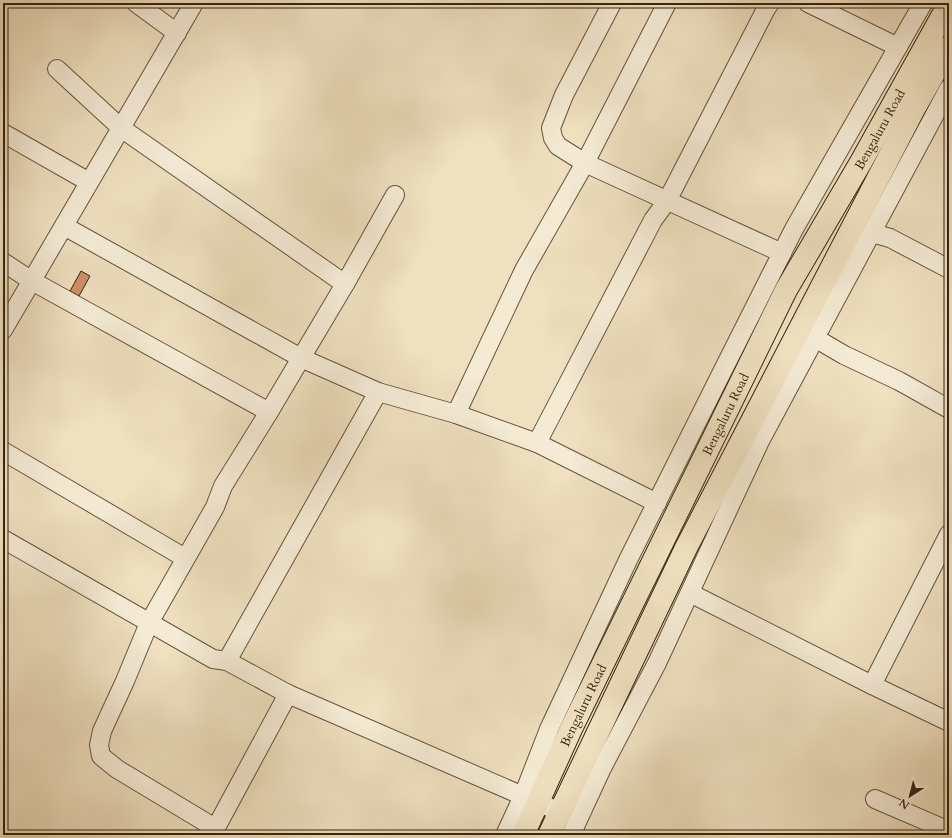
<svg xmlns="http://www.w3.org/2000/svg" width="952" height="838" font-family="Cardo,serif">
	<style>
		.building { fill: #d28e6a; stroke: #352412 }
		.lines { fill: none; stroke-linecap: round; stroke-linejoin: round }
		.minor-casing { stroke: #64533d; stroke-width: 20 }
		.major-casing { stroke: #352412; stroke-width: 24 }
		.minor { stroke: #f5ebd5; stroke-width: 18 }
		.major { stroke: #efe0bf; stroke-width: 22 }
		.labels { text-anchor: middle; stroke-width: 3.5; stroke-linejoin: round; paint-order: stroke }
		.street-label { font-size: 13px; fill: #352412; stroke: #f5ebd5 }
	</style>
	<rect width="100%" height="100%" fill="#efe0bf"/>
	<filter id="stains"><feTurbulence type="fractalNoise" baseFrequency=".005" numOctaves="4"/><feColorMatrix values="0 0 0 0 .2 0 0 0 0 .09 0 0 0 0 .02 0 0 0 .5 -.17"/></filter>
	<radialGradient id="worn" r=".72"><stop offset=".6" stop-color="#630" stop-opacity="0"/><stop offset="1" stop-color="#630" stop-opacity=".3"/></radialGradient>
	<polygon class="building" points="81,271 90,276 79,296 70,291"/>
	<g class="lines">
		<g class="minor-casing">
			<g id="minor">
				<polyline points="136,3 177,33"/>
				<polyline points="612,3 564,95 551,128 553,138 558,146 585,163 782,253"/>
				<polyline points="808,3 898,47"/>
				<polyline points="57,69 121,128 345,284"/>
				<polyline points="3,133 89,182"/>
				<polyline points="64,226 301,358 378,392 456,414 537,443 657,503"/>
				<polyline points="872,233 890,238 949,269"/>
				<polyline points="3,262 32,281 269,412"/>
				<polyline points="3,330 194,3"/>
				<polyline points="815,338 844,355 899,381 949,409"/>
				<polyline points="456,414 524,270 585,163 667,3"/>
				<polyline points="537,443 653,220 667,201 767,7 770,3"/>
				<polyline points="3,451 185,558"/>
				<polyline points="3,539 213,659 227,661 288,694"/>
				<polyline points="690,593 872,685 949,722"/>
				<polyline points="227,661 378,392"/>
				<polyline points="872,685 949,534"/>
				<polyline points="875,799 949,831"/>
				<polyline points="215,828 117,769 101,756 99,745 102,731 125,681 149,623 215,507 223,486 269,412 345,284 395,195"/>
				<polyline points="212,835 288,694 560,812"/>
				<polyline points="505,835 523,796 549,729 628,560 717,382 794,229 923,3"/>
				<polyline points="571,835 602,768 657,663 760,441 949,88"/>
			</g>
		</g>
		<g class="major-casing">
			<g id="major">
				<path id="s1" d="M523,835L571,729L786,290L861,162L949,4"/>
				<polyline points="549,835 686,548 915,107 949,47"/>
			</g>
		</g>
		<use href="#minor" class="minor"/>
		<use href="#major" class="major"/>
	</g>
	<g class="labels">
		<g class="street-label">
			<text dy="5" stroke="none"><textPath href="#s1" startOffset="791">Bengaluru Road</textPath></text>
			<text dy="5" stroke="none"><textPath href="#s1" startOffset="467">Bengaluru Road</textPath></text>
			<text dy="5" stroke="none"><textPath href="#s1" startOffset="143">Bengaluru Road</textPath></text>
		</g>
	</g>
	<rect width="952" height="838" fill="none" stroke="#efe0bf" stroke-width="16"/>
	<rect x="4" y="4" width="944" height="830" fill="none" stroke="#352412" stroke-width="2"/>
	<rect x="8" y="8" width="936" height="822" fill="none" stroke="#352412"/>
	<g transform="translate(910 796) rotate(216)" stroke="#f5ebd5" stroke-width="3" paint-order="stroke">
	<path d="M0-3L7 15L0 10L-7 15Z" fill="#352412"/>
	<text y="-6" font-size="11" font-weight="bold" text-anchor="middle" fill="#352412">N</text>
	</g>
	<rect width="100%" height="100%" filter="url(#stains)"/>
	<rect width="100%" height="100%" fill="url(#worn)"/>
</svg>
